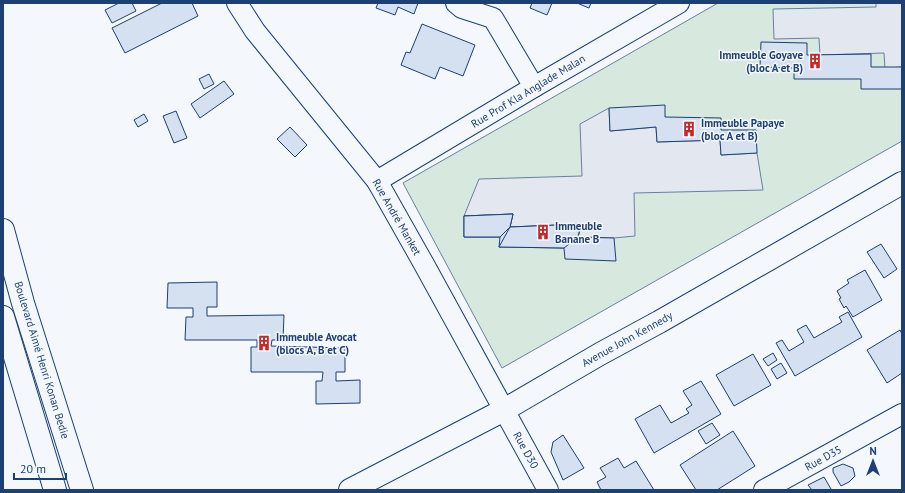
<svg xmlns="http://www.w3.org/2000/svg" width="905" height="493" font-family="'PT Sans',sans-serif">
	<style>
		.green { fill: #d7e8df; stroke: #687fa3 }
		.parking { fill: #e3e8f0; stroke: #687fa3 }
		.building { fill: #d5e0f0; stroke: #1d3f73 }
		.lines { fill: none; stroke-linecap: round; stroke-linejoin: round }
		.minor-casing { stroke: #1d3f73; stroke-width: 22 }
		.major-casing { stroke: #1d3f73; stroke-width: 24 }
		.highway-casing { stroke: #1d3f73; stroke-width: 24 }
		.minor { stroke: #f4f7fb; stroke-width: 20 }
		.major { stroke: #f4f7fb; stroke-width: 22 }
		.highway { stroke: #f4f7fb; stroke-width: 22 }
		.labels { text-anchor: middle; stroke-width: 3; stroke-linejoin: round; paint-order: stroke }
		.poi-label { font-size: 11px; font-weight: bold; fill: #1d3f73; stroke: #f4f7fb; text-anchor: start }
		.street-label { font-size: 11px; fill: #1d3f73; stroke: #f4f7fb }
	</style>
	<rect width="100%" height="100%" fill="#f4f7fb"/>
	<polygon class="green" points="718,3 902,3 902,141 502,368 403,183"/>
	<g class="parking">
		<polygon points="876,3 902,3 902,67 885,68 884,53 820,55 819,38 774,39 773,9 876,7"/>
		<polygon points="609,108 610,131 656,127 657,142 720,140 721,155 757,153 763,190 634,193 635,236 614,238 578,237 581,225 510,227 513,214 464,216 479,179 582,176 580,124"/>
	</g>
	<g class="building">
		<polygon points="119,3 132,3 136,11 112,23 105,10"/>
		<polygon points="162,3 192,3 198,16 125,53 112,28"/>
		<polygon points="378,3 418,3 414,14 398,7 395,15 376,8"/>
		<polygon points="532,3 552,3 547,15 530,8"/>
		<polygon points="577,3 591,3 589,8"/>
		<polygon points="422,24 475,45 463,76 440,67 435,79 401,65 406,52 410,53"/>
		<polygon points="761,42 807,43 807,55 871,54 871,67 902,67 902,89 861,89 861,79 794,79 794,68 760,67"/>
		<polygon points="209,74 214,84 204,89 199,79"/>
		<polygon points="224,81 234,94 200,118 191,104"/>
		<polygon points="665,105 665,117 721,118 721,130 756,130 757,153 721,155 720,140 657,142 656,127 610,131 609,108"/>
		<polygon points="176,111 187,138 174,143 163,116"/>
		<polygon points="144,114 148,121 138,127 134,120"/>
		<polygon points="290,127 307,145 295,157 277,139"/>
		<polygon points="513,214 510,227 581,224 578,237 614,238 616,261 565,259 564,248 499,247 500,237 464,237 464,216"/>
		<polygon points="513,214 510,227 500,237 464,237 464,216"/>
		<polygon points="581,224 578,237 564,248 499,247 510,227"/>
		<polygon points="881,244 897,269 884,278 867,252"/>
		<polygon points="865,270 882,300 853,317 846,306 844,308 839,299 841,298 837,291 849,283 847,280"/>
		<polygon points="217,282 217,307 207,307 207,316 284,315 283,340 272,340 271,346 345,348 345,372 336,372 336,381 360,380 360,403 316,404 316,381 322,381 323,372 251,372 251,347 257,347 257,340 185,340 186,317 193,317 193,308 167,308 168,283"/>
		<polygon points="848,312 862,337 795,376 776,343 782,340 789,351 804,342 797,330 806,325 814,338 842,322 839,317"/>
		<polygon points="900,330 902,334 902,373 887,383 867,350"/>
		<polygon points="773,353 777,360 768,366 763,359"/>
		<polygon points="753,354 771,385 734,406 716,375"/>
		<polygon points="781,363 787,373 777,379 771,369"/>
		<polygon points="701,381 721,414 654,453 635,419 660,405 671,423 689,413 686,409 692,405 683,391"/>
		<polygon points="712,423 720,435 706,444 698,431"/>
		<polygon points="733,431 755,466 717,490 696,490 680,465"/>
		<polygon points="563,435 584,468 563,480 551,452 553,442"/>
		<polygon points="618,458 624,468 636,461 654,490 601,490 597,482 606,477 600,468"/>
		<polygon points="843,464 853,468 855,476 849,482 841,486 833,472 833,468"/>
		<polygon points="824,477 831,489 829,490 812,490 808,485"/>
	</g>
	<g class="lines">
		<g class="minor-casing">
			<g id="minor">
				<polyline points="237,3 255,31 377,181 425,266 504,410 548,490"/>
				<polyline points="456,3 462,8 493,18 534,87"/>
				<polyline points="377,181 534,87 679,3"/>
				<polyline points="764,490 902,414"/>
			</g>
		</g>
		<g class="major-casing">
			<polyline id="major" points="350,490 504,410 600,354 659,322 902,183"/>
		</g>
		<g class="highway-casing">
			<g id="highway">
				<polyline points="3,230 23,303 82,490"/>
				<polyline points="3,317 55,490"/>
			</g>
		</g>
		<use href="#minor" class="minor"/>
		<use href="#major" class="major"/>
		<use href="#highway" class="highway"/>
	</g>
	<defs>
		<g id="building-bare" transform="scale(1.2)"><path d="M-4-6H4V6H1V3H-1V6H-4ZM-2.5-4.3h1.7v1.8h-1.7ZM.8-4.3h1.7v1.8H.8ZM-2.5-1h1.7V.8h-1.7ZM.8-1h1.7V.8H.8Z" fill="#c62828" stroke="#f4f7fb" stroke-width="2.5" paint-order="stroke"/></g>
	</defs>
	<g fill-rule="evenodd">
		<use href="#building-bare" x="815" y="61"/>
		<use href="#building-bare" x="689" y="129"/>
		<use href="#building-bare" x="543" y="232"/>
		<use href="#building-bare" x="264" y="343"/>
	</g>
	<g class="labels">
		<g class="poi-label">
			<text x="803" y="59" text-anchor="end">Immeuble Goyave<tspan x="803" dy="13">(bloc A et B)</tspan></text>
			<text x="701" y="127">Immeuble Papaye<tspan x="701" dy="13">(bloc A et B)</tspan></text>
			<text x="555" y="230">Immeuble<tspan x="555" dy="13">Banane B</tspan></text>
			<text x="276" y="341">Immeuble Avocat<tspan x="276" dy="13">(blocs A, B et C)</tspan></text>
		</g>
		<g class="street-label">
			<text transform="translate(528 91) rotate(-31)" y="4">Rue Prof Kla Anglade Malan</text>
			<text transform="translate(397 217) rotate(60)" y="4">Rue André Manket</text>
			<text transform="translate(627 339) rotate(-29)" y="4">Avenue John Kennedy</text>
			<text transform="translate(42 360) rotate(73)" y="4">Boulevard Aimé Henri Konan Bedie</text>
			<text transform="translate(526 450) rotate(61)" y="4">Rue D30</text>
			<text transform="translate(823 458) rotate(-29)" y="4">Rue D35</text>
		</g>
	</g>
	<rect width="905" height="493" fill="none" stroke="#1d3f73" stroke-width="8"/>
	<g transform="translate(873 461)" stroke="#f4f7fb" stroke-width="3" paint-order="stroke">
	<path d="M0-3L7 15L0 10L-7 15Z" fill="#1d3f73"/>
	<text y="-6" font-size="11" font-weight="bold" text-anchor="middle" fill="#1d3f73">N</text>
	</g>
	<path d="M14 473v6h52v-6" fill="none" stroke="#1d3f73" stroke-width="2"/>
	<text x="20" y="473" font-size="12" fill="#1d3f73" stroke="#f4f7fb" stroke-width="3" paint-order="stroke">20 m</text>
</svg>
